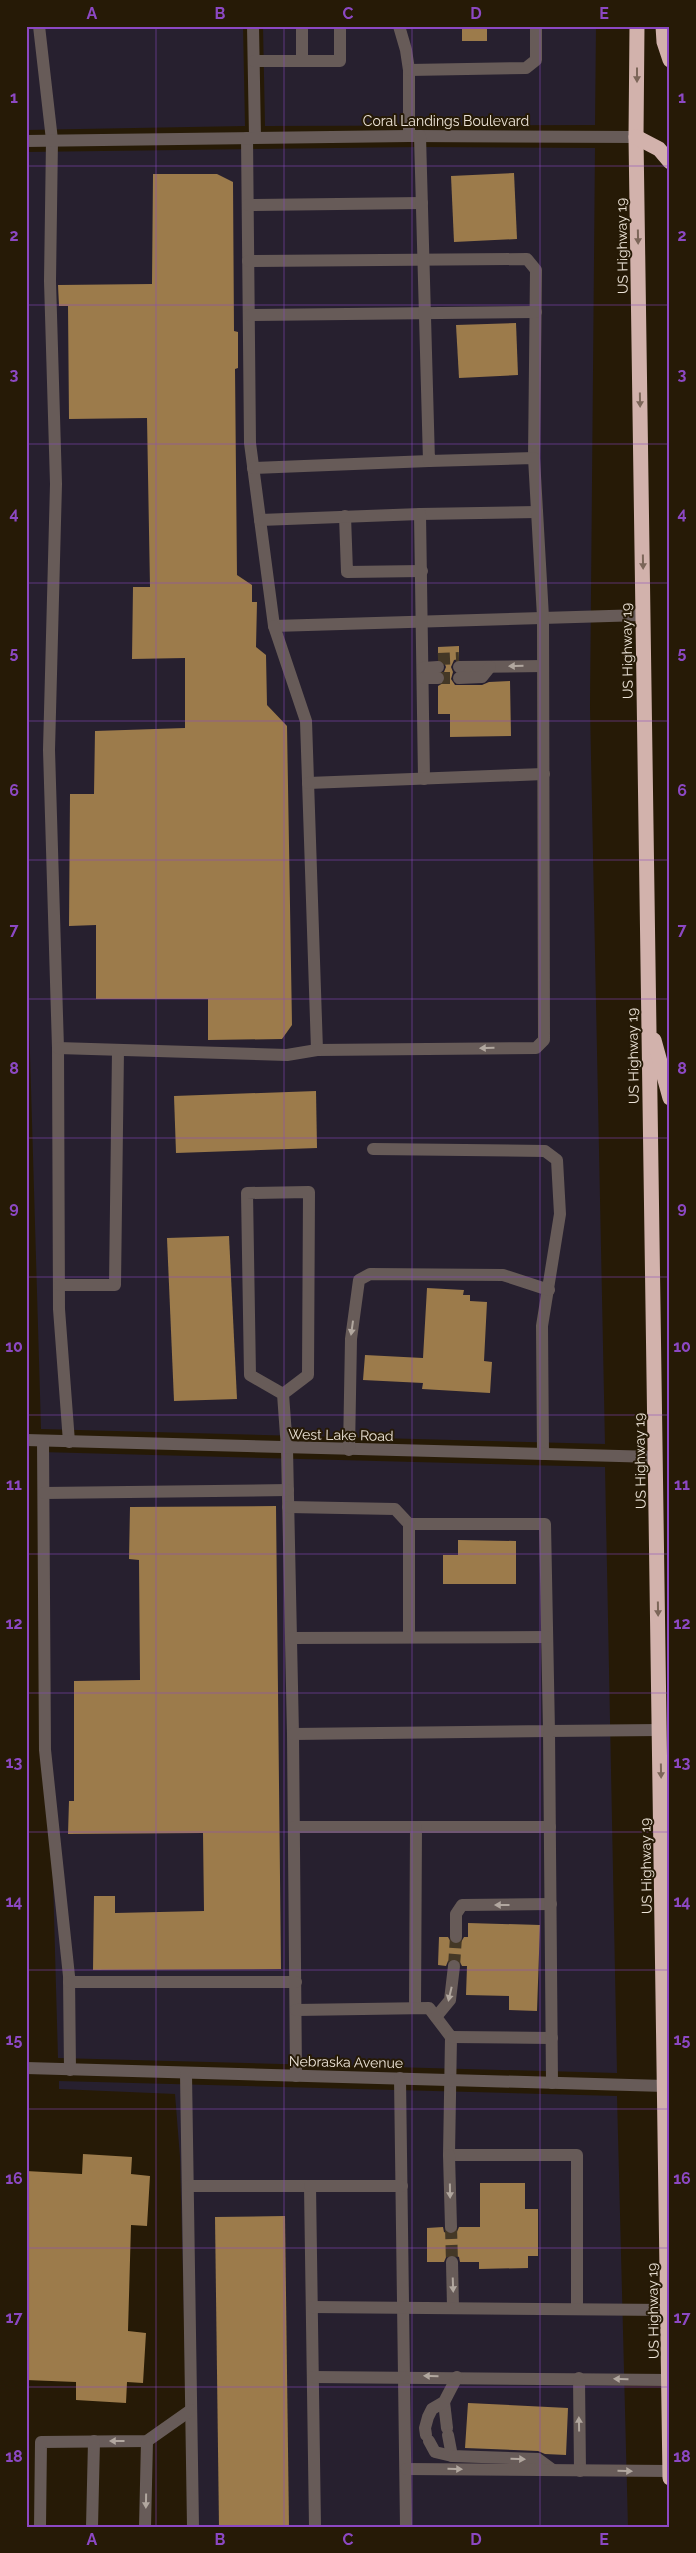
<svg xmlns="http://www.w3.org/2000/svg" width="696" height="2553" font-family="Raleway,sans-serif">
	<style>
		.commercial { fill: #27202f }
		.building { fill: #9c7b4b }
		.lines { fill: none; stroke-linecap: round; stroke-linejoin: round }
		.minor-tunnel { stroke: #443826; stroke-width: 12; stroke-dasharray: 12 6; stroke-linecap: butt }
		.minor { stroke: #675b58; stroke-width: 12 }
		.highway { stroke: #d2b2ac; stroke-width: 15 }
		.oneway { fill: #7c6659 }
		.oneway2 { fill: #b1a79f }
		.grid { fill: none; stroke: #8c48c3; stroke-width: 1; stroke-opacity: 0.55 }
		.labels { text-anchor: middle; stroke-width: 4; stroke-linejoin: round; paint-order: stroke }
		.street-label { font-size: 14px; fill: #eee5d9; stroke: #261a06 }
		.neatline { fill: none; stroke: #8c48c3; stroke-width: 2 }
		.grid-label { font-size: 16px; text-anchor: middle; font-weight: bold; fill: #8c48c3 }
	</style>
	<rect width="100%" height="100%" fill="#261a06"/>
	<g class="commercial">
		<polygon points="26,26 243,26 245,126 26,130"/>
		<polygon points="263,26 596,26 595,125 265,126"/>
		<polygon points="420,147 595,148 590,707 605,1444 41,1429 26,917 26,152"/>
		<polygon points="41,1452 605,1467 617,2073 58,2058"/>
		<polygon points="59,2081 617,2096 628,2527 189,2527 180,2157 175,2094 59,2089"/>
	</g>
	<g class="building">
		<rect x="462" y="26" width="25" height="15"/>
		<polygon points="514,173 517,239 454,242 451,176"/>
		<polygon points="153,174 217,174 233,182 234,331 238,332 238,368 235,369 237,575 252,585 252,602 257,602 256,647 266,655 267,705 287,726 292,1025 282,1039 208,1040 208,999 96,999 96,925 69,926 70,794 94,794 95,731 185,728 185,658 132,659 133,587 150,587 147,418 69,419 68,306 59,306 58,285 152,284"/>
		<polygon points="516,323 518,375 459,378 456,325"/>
		<polygon points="459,646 459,659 454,660 451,667 453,672 451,679 455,685 482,685 489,682 510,681 511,736 450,737 450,714 438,714 438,686 445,682 444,672 446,667 444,662 438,659 438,647"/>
		<polygon points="316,1091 317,1148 176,1153 174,1096"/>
		<polygon points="229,1236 237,1399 174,1401 167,1238"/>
		<polygon points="427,1288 464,1290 463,1295 470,1295 470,1301 487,1302 484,1361 492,1362 490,1393 422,1389 423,1383 363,1380 365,1355 423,1358"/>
		<polygon points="276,1506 281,1969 93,1970 94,1896 115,1896 115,1913 204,1911 203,1833 68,1834 69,1801 74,1801 74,1681 140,1680 139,1560 129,1559 130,1507"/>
		<polygon points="458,1540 516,1541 516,1584 443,1584 443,1555 458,1555"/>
		<polygon points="468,1923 540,1925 537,2011 509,2010 509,1996 466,1995 467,1966 462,1966 459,1960 454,1958 448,1961 446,1966 438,1965 439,1937 448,1937 452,1944 460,1944 464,1937 468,1937"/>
		<polygon points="83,2154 132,2157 131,2174 150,2176 147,2226 131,2225 128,2331 146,2333 143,2383 127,2382 126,2403 76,2400 76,2382 26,2380 26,2171 82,2174"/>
		<polygon points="480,2183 525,2183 525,2209 538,2209 538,2256 528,2256 528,2268 479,2269 479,2262 460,2262 459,2257 452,2254 447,2255 444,2262 427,2262 427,2228 443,2227 444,2232 451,2235 456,2234 459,2227 480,2227"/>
		<polygon points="285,2216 289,2527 219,2527 215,2217"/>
		<polygon points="468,2403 568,2408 566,2455 545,2454 538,2451 465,2448"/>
	</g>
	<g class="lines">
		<g class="minor-tunnel">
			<polyline points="438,659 459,658"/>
			<polyline points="438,678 459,678"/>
			<polyline points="454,1966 456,1937"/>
			<polyline points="451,2227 452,2262"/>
		</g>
		<g class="minor">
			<polyline points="39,26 52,140 50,281 56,484 49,750 58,1048 59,1309 69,1442"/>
			<polyline points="253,26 255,137"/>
			<polyline points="302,26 302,61"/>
			<polyline points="399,26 406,50 409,70 409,136"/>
			<polyline points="254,61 340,61 340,26"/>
			<polyline points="409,70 526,68 536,60 536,26"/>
			<polyline points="247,138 250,443 274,626 643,615"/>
			<polyline points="26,141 409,136 636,137"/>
			<polyline points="248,205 422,203"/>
			<polyline points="248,261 527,259 536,270 534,458"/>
			<polyline points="249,315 536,312"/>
			<polyline points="253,468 429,461"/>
			<polyline points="420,514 537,512"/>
			<polyline points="345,516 347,572 422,571"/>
			<polyline points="260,520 420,514 424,779"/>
			<polyline points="274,626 306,721 317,1050"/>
			<polyline points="459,667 543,666"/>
			<polyline points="423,668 438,667"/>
			<polyline points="424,678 438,678"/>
			<polyline points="459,678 482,677 490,667"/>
			<polyline points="308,783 544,774"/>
			<polyline points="58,1048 287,1055 317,1050 536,1048 544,1040 543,617 534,458 429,461 420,136"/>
			<polyline points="373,1149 545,1151 557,1160 560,1214 542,1326 543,1454"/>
			<polyline points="60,1285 115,1285 118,1050"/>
			<polyline points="283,1394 250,1375 247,1193 309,1192 308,1375 283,1394 287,1449 293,1734 296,2076"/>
			<polyline points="26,1440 656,1457"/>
			<polyline points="43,1441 45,1750 69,1976 70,2070"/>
			<polyline points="349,1450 351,1339 359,1280 370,1274 503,1275 549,1290"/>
			<polyline points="44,1493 288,1490"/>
			<polyline points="288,1507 395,1509 409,1524 545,1524 549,1731 293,1734"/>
			<polyline points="409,1637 409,1524"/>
			<polyline points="291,1638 547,1637"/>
			<polyline points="294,1827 550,1827"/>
			<polyline points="456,1937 456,1914 462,1905 551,1904"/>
			<polyline points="69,1982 296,1982"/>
			<polyline points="415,2008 416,1827"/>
			<polyline points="296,2010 429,2008 451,2037 449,2155 577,2155 577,2309"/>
			<polyline points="436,2017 450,2000 454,1966"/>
			<polyline points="451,2037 552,2038"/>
			<polyline points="26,2068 665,2086"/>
			<polyline points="186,2074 193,2527"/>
			<polyline points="400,2078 406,2527"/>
			<polyline points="552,2083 549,1731 660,1730"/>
			<polyline points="449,2155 451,2227"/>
			<polyline points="188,2186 310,2186 315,2527"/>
			<polyline points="310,2186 402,2186"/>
			<polyline points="452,2262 453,2307"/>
			<polyline points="312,2307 669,2310"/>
			<polyline points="313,2377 670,2380"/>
			<polyline points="579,2378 580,2471"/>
			<polyline points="444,2402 447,2428"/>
			<polyline points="426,2435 425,2428 428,2417 432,2409 444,2402 457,2377"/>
			<polyline points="448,2435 452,2456"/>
			<polyline points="429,2441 435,2452 452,2456 538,2459 553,2470"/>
			<polyline points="406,2469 670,2471"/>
			<polyline points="40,2527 41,2442 147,2441 191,2410"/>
			<polyline points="92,2527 94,2441"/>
			<polyline points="145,2527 147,2441"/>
		</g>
		<g class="highway">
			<polyline points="637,26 636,137 670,2478"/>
			<polyline points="663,26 664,42 670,60"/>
			<polyline points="636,137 659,149 670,162"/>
			<polyline points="654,1040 670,1098"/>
		</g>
	</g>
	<defs><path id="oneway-solid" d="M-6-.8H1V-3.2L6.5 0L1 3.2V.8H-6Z" transform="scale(1.25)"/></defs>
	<g class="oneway">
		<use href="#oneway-solid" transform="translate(637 75) rotate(90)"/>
		<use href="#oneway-solid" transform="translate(638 237) rotate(89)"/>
		<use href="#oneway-solid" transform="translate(640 400) rotate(89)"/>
		<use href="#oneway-solid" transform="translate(643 562) rotate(89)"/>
		<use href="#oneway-solid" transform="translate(658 1609) rotate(89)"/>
		<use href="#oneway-solid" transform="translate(661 1771) rotate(89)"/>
	</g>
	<g class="oneway2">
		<use href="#oneway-solid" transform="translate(516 666) rotate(179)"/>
		<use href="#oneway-solid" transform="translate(487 1048) rotate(179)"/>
		<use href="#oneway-solid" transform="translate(352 1328) rotate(98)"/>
		<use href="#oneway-solid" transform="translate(502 1905) rotate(180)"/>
		<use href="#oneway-solid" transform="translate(450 1994) rotate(103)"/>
		<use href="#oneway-solid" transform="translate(450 2191) rotate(89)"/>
		<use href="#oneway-solid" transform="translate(453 2285) rotate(88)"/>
		<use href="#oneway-solid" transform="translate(431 2376) rotate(-179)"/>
		<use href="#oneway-solid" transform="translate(621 2379) rotate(-179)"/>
		<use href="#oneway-solid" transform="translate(579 2424) rotate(-91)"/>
		<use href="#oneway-solid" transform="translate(117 2441) rotate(180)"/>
		<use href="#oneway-solid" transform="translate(518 2459) rotate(2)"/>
		<use href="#oneway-solid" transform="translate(455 2469) rotate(1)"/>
		<use href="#oneway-solid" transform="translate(625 2471) rotate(1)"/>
		<use href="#oneway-solid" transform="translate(146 2501) rotate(91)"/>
	</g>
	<path class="grid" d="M156,26V2527M284,26V2527M412,26V2527M540,26V2527M26,166H670M26,305H670M26,444H670M26,583H670M26,721H670M26,860H670M26,999H670M26,1138H670M26,1277H670M26,1415H670M26,1554H670M26,1693H670M26,1832H670M26,1970H670M26,2109H670M26,2248H670M26,2387H670"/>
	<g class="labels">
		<g class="street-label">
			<text x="446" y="126">Coral Landings Boulevard</text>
			<text transform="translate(622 246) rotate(-91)" y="5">US Highway 19</text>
			<text transform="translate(627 651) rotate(-91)" y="5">US Highway 19</text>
			<text transform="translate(633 1056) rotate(-91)" y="5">US Highway 19</text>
			<text transform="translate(341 1435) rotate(1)" y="5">West Lake Road</text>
			<text transform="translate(640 1461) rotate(-91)" y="5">US Highway 19</text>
			<text transform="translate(646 1866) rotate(-91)" y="5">US Highway 19</text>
			<text transform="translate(346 2062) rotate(1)" y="5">Nebraska Avenue</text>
			<text transform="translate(653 2311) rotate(-91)" y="5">US Highway 19</text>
		</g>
	</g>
	<rect width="696" height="2553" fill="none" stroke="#261a06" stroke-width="55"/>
	<rect x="28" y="28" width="640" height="2498" class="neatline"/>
	<g class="grid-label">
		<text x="92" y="19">A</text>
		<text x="220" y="19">B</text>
		<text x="348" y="19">C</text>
		<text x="476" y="19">D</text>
		<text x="604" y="19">E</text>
		<text x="14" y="103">1</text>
		<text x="682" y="103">1</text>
		<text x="14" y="241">2</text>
		<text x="682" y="241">2</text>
		<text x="14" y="380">3</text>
		<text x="682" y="380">3</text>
		<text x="14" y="519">4</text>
		<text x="682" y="519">4</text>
		<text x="14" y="658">5</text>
		<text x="682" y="658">5</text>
		<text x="14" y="796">6</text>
		<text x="682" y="796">6</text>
		<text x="14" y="935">7</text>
		<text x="682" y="935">7</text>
		<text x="14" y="1074">8</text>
		<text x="682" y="1074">8</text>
		<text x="14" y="1213">9</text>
		<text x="682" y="1213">9</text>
		<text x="14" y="1352">10</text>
		<text x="682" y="1352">10</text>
		<text x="14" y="1490">11</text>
		<text x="682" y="1490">11</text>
		<text x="14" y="1629">12</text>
		<text x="682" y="1629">12</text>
		<text x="14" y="1768">13</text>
		<text x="682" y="1768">13</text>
		<text x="14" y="1907">14</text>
		<text x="682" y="1907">14</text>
		<text x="14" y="2045">15</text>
		<text x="682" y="2045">15</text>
		<text x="14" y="2184">16</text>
		<text x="682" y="2184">16</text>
		<text x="14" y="2323">17</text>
		<text x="682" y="2323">17</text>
		<text x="14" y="2462">18</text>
		<text x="682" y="2462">18</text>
		<text x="92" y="2545">A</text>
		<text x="220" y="2545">B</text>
		<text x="348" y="2545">C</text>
		<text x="476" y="2545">D</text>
		<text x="604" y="2545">E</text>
	</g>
</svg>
